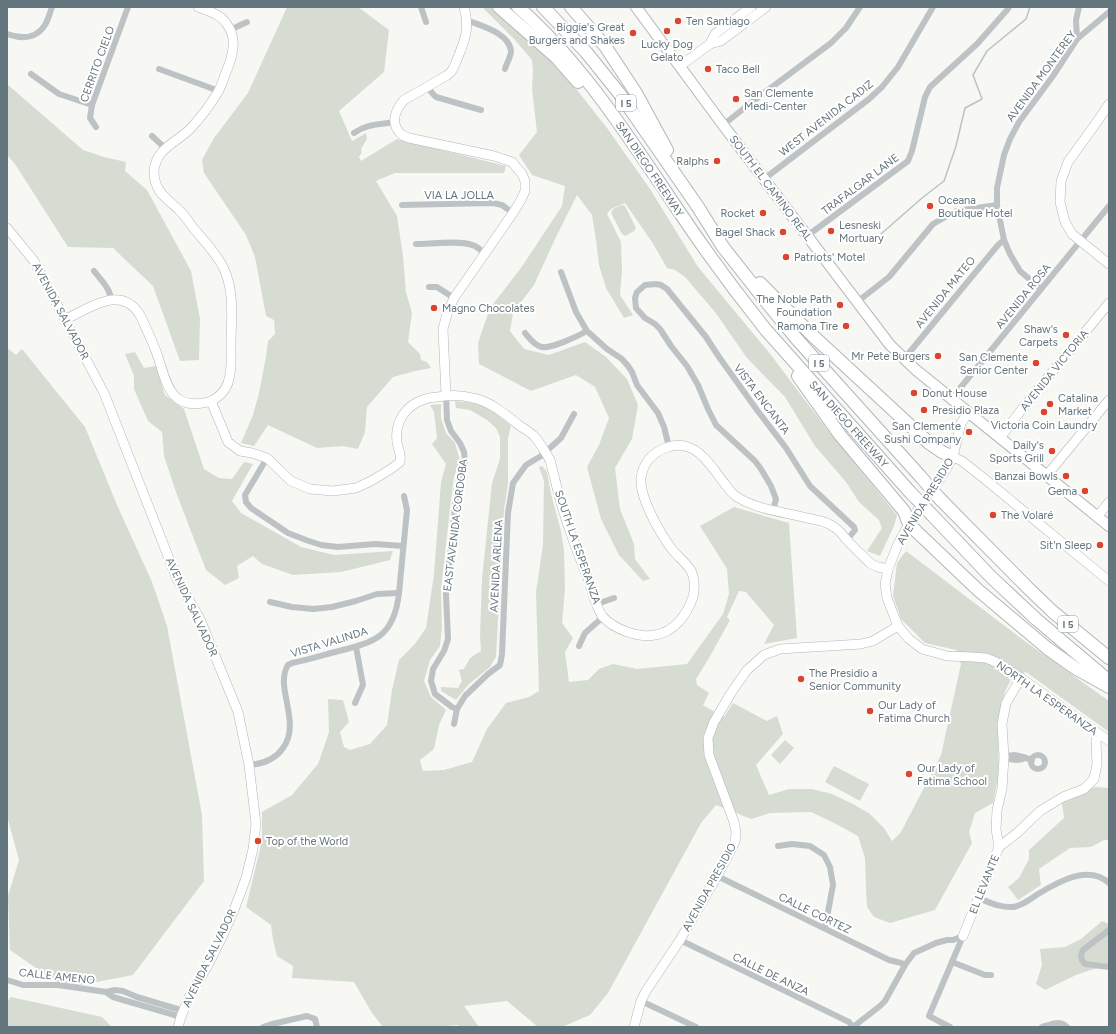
<svg xmlns="http://www.w3.org/2000/svg" width="1116" height="1034" font-family="Figtree,sans-serif">
	<style>
		.green { fill: #d7dcd3 }
		.lines { fill: none; stroke-linecap: round; stroke-linejoin: round }
		.stream { stroke: #b8c4c7; stroke-width: 1.5 }
		.secondary-casing { stroke: #b0b7ba; stroke-width: 10 }
		.primary-casing { stroke: #b1b7ba; stroke-width: 12 }
		.highway-casing { stroke: #b1b6b8; stroke-width: 14 }
		.street { stroke: #bdc3c5; stroke-width: 6 }
		.secondary { stroke: #fff; stroke-width: 9 }
		.primary { stroke: #fff; stroke-width: 10 }
		.highway { stroke: #fff; stroke-width: 12 }
		.highway-bridge-casing { stroke: #b1b6b8; stroke-width: 14; stroke-linecap: butt }
		.highway-bridge { stroke: #fff; stroke-width: 12 }
		.poi-dot { fill: #da4431; stroke: #fff; stroke-width: 1.5 }
		.labels { text-anchor: middle; stroke-width: 4; stroke-linejoin: round; paint-order: stroke }
		.shield { fill: #fff; stroke: #929ea4; stroke-width: 1 }
		.shield-label { font-size: 10px; font-weight: bold; fill: #63757d }
		.poi-label { font-size: 11px; fill: #63757d; stroke: #fff; text-anchor: start }
		.street-label { font-size: 11px; fill: #63757d; stroke: #fff }
	</style>
	<rect width="100%" height="100%" fill="#f7f7f4"/>
	<g class="green">
		<polygon points="287,7 358,7 389,30 384,72 339,111 352,141 366,133 367,139 361,149 362,152 359,157 361,161 397,139 506,166 504,173 395,173 376,181 397,216 403,256 406,292 412,313 408,342 420,354 421,360 427,362 431,368 415,371 393,377 367,407 365,432 358,449 343,446 317,448 268,425 254,446 241,443 253,415 259,393 266,357 268,341 275,334 274,320 266,316 255,257 246,235 204,173 202,160 214,138 248,93"/>
		<polygon points="482,7 493,7 523,33 570,81 607,128 650,189 698,267 771,355 829,432 897,515 894,526 880,556 867,551 882,528 879,520 859,502 846,482 815,446 785,397 747,358 715,312 685,277 675,270 667,268 652,242 625,203 611,209 607,214 621,242 622,271 620,295 633,315 624,318 606,288 599,265 596,240 592,215 577,195 556,237 534,285 513,313 510,331 524,349 549,355 585,342 606,357 627,379 638,405 632,439 615,468 620,509 634,544 635,559 650,579 643,581 619,555 601,519 587,467 599,445 609,418 595,387 576,375 531,391 479,364 478,343 490,308 521,268 562,206 565,186 532,175 519,155 537,132 532,89 533,71 532,60 514,39"/>
		<polygon points="7,84 83,150 104,157 126,162 125,171 147,190 191,271 200,319 199,360 180,361 153,286 113,248 68,247 15,164 7,155"/>
		<polygon points="622,205 625,206 636,228 634,231 625,236 622,234 611,213 613,209"/>
		<polygon points="7,348 16,355 22,349 85,427 117,505 152,582 167,626 202,815 204,881 133,975 65,988 10,950 8,896 19,860 7,816"/>
		<polygon points="135,352 144,368 156,366 165,395 184,409 204,469 219,478 232,479 244,462 253,464 232,501 241,513 301,547 334,555 393,551 390,560 341,572 293,575 262,564 253,556 237,566 239,578 225,585 206,570 177,495 164,456 162,432 148,421 134,389 134,376 125,354"/>
		<path d="M455,401C483,403 491,408 511,426L508,438V484L504,510L496,657L490,667L469,684L456,700L441,691V687L458,688L462,681L459,670L464,669L470,658L481,651L480,636L482,579L492,483L500,459V437L496,428L487,420L470,410L456,408Z"/>
		<polygon points="441,404 441,418 446,433 455,443 460,460 454,477 451,500 441,590 442,627 440,646 430,660 424,681 431,697 446,710 439,725 434,749 420,760 423,771 444,770 472,762 487,729 506,703 529,697 539,691 536,592 543,545 544,481 539,467 542,466 547,472 551,494 561,531 564,550 565,589 562,623 573,638 565,652 569,682 588,680 599,669 613,664 637,669 687,664 723,614 729,594 727,569 700,526 734,507 789,523 797,638 764,644 774,625 746,592 739,591 727,617 730,620 709,658 696,679 697,685 709,693 703,705 713,711 724,717 733,703 767,721 777,716 783,734 756,765 769,795 789,789 812,789 832,794 853,804 870,814 884,828 892,841 901,832 941,755 961,664 956,650 925,643 901,619 893,596 897,563 906,551 1026,642 1109,701 1109,732 1026,672 1012,677 1005,692 999,715 998,740 999,774 993,803 975,813 969,832 972,843 935,910 890,923 874,917 867,907 866,890 865,858 858,836 836,824 811,812 770,813 751,819 716,805 701,823 608,993 590,1015 562,1027 538,1027 507,1001 464,1006 479,1027 459,1027 458,1025 434,1027 383,1027 372,1013 354,982 292,978 293,966 277,956 273,940 271,925 246,907 262,841 262,812 292,795 318,764 329,732 328,699 343,700 349,722 340,732 344,747 350,750 370,744 387,725 392,690 399,660 415,644 426,628 434,574 441,482 446,464 432,444 437,438 434,412 430,405"/>
		<polygon points="785,740 794,748 780,764 771,755"/>
		<polygon points="834,766 869,784 860,801 825,782"/>
		<polygon points="1095,787 1109,788 1109,840 1104,840 1091,847 1070,848 1039,869 1041,885 1018,900 1008,887 1019,878 1029,859 1029,850 1064,818 1062,803"/>
		<polygon points="1102,921 1109,924 1109,964 1076,975 1045,990 1036,984 1042,965 1040,949 1065,947 1081,939"/>
		<polygon points="11,997 102,1017 112,1027 7,1027 7,1002"/>
	</g>
	<g class="lines">
		<polyline class="stream" points="881,234 922,198 944,181 956,146 965,108 982,99 973,75 987,51 1026,19 1030,7"/>
		<g class="secondary-casing">
			<g id="secondary">
				<polyline points="710,44 715,34 751,7"/>
				<polyline points="680,66 710,44 721,41 766,7"/>
				<polyline points="1109,104 1099,119 1068,162 1061,181 1060,202 1065,222 1072,234 1109,264"/>
				<polyline points="7,228 34,261 104,393 177,579 200,619 238,712 249,765 256,824 253,849 246,878 234,910 222,937 207,967 189,997 181,1017 178,1027"/>
				<path d="M66,319C90,308 121,284 140,315C146,328 152,340 157,354C166,380 169,412 208,402C218,399 227,390 229,379C232,368 231,357 231,346C231,320 235,293 224,269C217,254 205,242 195,230C190,224 186,217 180,211C173,204 164,198 159,190C156,185 154,178 154,172C155,148 177,143 191,128C201,117 211,104 218,92C221,87 223,80 225,75C232,58 239,39 226,23C220,14 208,11 198,7"/>
				<path d="M446,395L443,329L447,314L454,298L513,213L521,200L525,191V181L522,174L512,162L494,156L409,138C406,137 402,135 400,133C390,122 396,109 404,100L446,76L451,72L454,67C463,44 471,32 464,7"/>
				<path d="M211,401L228,442L240,451L252,453L267,458L291,481L310,489L333,491L356,488L371,481L391,469L400,462C401,456 400,452 398,447C395,436 397,424 403,415C411,403 424,398 437,397C449,395 462,395 473,398C492,402 506,415 520,426C525,429 531,433 535,437C541,444 545,452 550,460C556,483 561,506 569,528C575,546 582,564 589,581C592,591 597,610 603,617C615,630 639,638 655,635C674,632 687,615 693,597C695,589 695,577 690,569C685,562 677,556 671,548C660,533 639,497 641,478C642,471 645,464 649,459C658,449 675,442 688,447C703,451 715,472 725,484C728,488 732,494 737,497C758,510 784,512 807,518C816,520 827,521 834,527C839,530 843,535 846,539C854,548 863,556 871,564L878,567L888,569"/>
				<polyline points="969,412 961,423 953,457 943,474 917,511 909,524 898,544 888,569 885,584 887,598 892,611 898,626 909,639 922,649 947,656 973,657 986,658 996,662 1021,678 1109,741"/>
				<polyline points="1000,438 1022,409 1109,303"/>
				<polyline points="953,457 962,461 981,476 1109,581"/>
				<polyline points="1047,475 1109,400"/>
				<polyline points="1097,517 1109,502"/>
				<polyline points="999,847 1017,833 1040,811 1063,797 1084,789 1094,779 1097,764 1096,740 1100,735"/>
				<polyline points="963,936 999,847 996,829 997,810 1002,789 1004,757 1002,724 1006,703 1021,678"/>
				<polyline points="634,1027 641,1001 646,991 680,940 717,876 735,842 736,832 734,822 709,755 708,738 714,722 731,693 747,670 764,655 780,649 861,644 873,641 898,626"/>
			</g>
		</g>
		<g class="primary-casing">
			<polyline id="primary" points="636,7 723,125 890,345 916,370 1109,526"/>
		</g>
		<g class="highway-casing">
			<g id="highway">
				<polyline points="499,7 556,57 578,82"/>
				<path d="M518,7C582,63 628,136 676,207C704,249 734,290 766,330L909,491"/>
				<polyline points="543,7 586,52 619,93 698,207 723,247 768,304 795,337 920,476"/>
				<polyline points="571,7 605,46 636,93 667,150"/>
				<polyline points="760,283 812,335 929,443 942,452 953,457"/>
				<polyline points="798,376 840,435 904,511 909,524 917,532 978,590 1047,648 1075,668 1109,687"/>
				<polyline points="940,499 1028,588 1053,612 1109,658"/>
				<polyline points="932,515 991,577 1036,619 1108,680"/>
			</g>
		</g>
		<g class="street">
			<polyline points="421,7 426,22"/>
			<path d="M468,22H472C485,27 509,34 511,51C511,57 506,64 505,69"/>
			<polyline points="230,30 247,22"/>
			<path d="M7,34C21,39 36,39 45,25C48,20 50,13 52,7"/>
			<polyline points="1077,39 1076,20 1079,7"/>
			<polyline points="159,69 219,91"/>
			<polyline points="31,74 59,94 92,105"/>
			<polyline points="427,87 433,94 436,97 481,110"/>
			<polyline points="723,125 752,102 831,43 846,28 860,7"/>
			<polyline points="96,127 90,118 92,105 128,7"/>
			<path d="M354,133C368,123 379,125 395,122"/>
			<polyline points="152,136 165,148"/>
			<polyline points="764,179 869,99 882,87 898,67 933,7"/>
			<polyline points="402,205 493,203 502,205 513,213"/>
			<polyline points="807,236 908,161 912,151 925,97 930,87 977,44 1007,10 1009,7"/>
			<path d="M416,244C429,244 461,240 472,245C477,246 481,250 485,254"/>
			<path d="M94,271C100,279 110,288 111,299"/>
			<polyline points="561,272 576,312 587,331 607,349 622,359 628,366 632,372 637,385 658,413 664,427 669,447"/>
			<polyline points="429,287 437,287 454,298"/>
			<polyline points="1041,289 1020,271 1010,254 1004,240 997,205 997,188 1004,155 1010,139 1019,122 1053,76 1077,39 1109,12"/>
			<polyline points="857,302 889,277 933,224 956,211 997,205"/>
			<path d="M525,333C529,338 535,346 542,347C551,349 578,336 587,331"/>
			<polyline points="904,359 998,245 1004,240"/>
			<polyline points="446,395 447,420 451,431 460,443 464,452 465,462 457,487 446,595 448,639 444,651 433,669 431,681 435,694 452,707 457,709"/>
			<polyline points="952,398 1109,206"/>
			<polyline points="267,458 245,495 246,502 251,508 288,533 306,540 321,545 338,547 375,544 403,546"/>
			<polyline points="773,510 776,499 771,486 761,469 755,461 716,425 708,409 698,385 687,366 671,346 660,329 655,324 645,318 636,308 635,298 637,292 645,285 656,284 661,285 667,289 706,337 719,357 757,410 786,448 810,486 854,527 855,530 847,540"/>
			<polyline points="270,602 292,607 313,609 332,607 356,601 377,594 399,593"/>
			<polyline points="597,604 614,598"/>
			<polyline points="579,646 585,633 603,617"/>
			<polyline points="355,703 363,685 356,647"/>
			<polyline points="454,724 457,709 465,696 488,674 500,665 502,654 508,513 513,483 526,465 541,456 561,438 574,414"/>
			<circle cx="1038" cy="762" r="7"/>
			<path d="M1004,757C1019,753 1018,756 1032,760"/>
			<path d="M1005,758C1011,760 1019,761 1025,758"/>
			<path d="M249,765C263,764 275,760 283,748C302,722 274,687 288,665L292,663C306,660 320,656 335,652C374,642 394,638 399,593L407,510L404,496"/>
			<polyline points="778,846 792,844 810,846 824,855 830,867 833,885 825,928"/>
			<polyline points="717,876 889,960 901,963 905,965"/>
			<path d="M978,898C989,902 1000,908 1013,907C1022,906 1030,899 1038,894C1058,882 1088,864 1109,883"/>
			<polyline points="1109,930 1083,950 1081,955 1082,960 1085,964 1109,967"/>
			<polyline points="680,940 849,1022 853,1027 880,1006 885,1001 905,965 914,953 936,943 947,940 953,940 963,936"/>
			<polyline points="952,962 985,975 991,975"/>
			<polyline points="7,980 23,985 58,985 106,992 115,990 123,991 137,997 184,1011"/>
			<polyline points="106,992 113,997 181,1017"/>
			<polyline points="641,1001 696,1027"/>
			<polyline points="263,1027 272,1024 307,1016 315,1019 317,1027"/>
			<polyline points="950,1027 929,1016 963,936"/>
			<path d="M1042,1027C1051,1024 1060,1020 1067,1027"/>
		</g>
		<use href="#secondary" class="secondary"/>
		<use href="#primary" class="primary"/>
		<use href="#highway" class="highway"/>
		<g class="highway-bridge-casing">
			<g id="highway-bridge">
				<polyline points="920,476 940,499"/>
				<polyline points="909,491 932,515"/>
			</g>
		</g>
		<use href="#highway-bridge" class="highway-bridge"/>
	</g>
	<g class="poi-dot">
		<circle cx="678" cy="21" r="4"/>
		<circle cx="667" cy="31" r="4"/>
		<circle cx="633" cy="33" r="4"/>
		<circle cx="708" cy="69" r="4"/>
		<circle cx="736" cy="99" r="4"/>
		<circle cx="717" cy="161" r="4"/>
		<circle cx="930" cy="206" r="4"/>
		<circle cx="763" cy="213" r="4"/>
		<circle cx="831" cy="231" r="4"/>
		<circle cx="783" cy="232" r="4"/>
		<circle cx="786" cy="257" r="4"/>
		<circle cx="840" cy="305" r="4"/>
		<circle cx="434" cy="308" r="4"/>
		<circle cx="846" cy="326" r="4"/>
		<circle cx="1066" cy="335" r="4"/>
		<circle cx="938" cy="356" r="4"/>
		<circle cx="1036" cy="363" r="4"/>
		<circle cx="914" cy="393" r="4"/>
		<circle cx="1050" cy="404" r="4"/>
		<circle cx="924" cy="410" r="4"/>
		<circle cx="1044" cy="412" r="4"/>
		<circle cx="969" cy="432" r="4"/>
		<circle cx="1052" cy="451" r="4"/>
		<circle cx="1066" cy="476" r="4"/>
		<circle cx="1085" cy="491" r="4"/>
		<circle cx="993" cy="515" r="4"/>
		<circle cx="1100" cy="545" r="4"/>
		<circle cx="801" cy="679" r="4"/>
		<circle cx="870" cy="711" r="4"/>
		<circle cx="909" cy="774" r="4"/>
		<circle cx="258" cy="841" r="4"/>
	</g>
	<g class="labels">
		<g class="shield">
			<rect x="616" y="95" width="20" height="16" rx="3"/>
			<rect x="809" y="355" width="20" height="16" rx="3"/>
			<rect x="1058" y="616" width="20" height="16" rx="3"/>
		</g>
		<g class="shield-label">
			<text x="626" y="107">I 5</text>
			<text x="819" y="367">I 5</text>
			<text x="1068" y="628">I 5</text>
		</g>
		<g class="poi-label">
			<text x="686" y="25">Ten Santiago</text>
			<text x="625" y="31" text-anchor="end">Biggie's Great<tspan x="625" dy="13">Burgers and Shakes</tspan></text>
			<text x="667" y="48" text-anchor="middle">Lucky Dog<tspan x="667" dy="13">Gelato</tspan></text>
			<text x="716" y="73">Taco Bell</text>
			<text x="744" y="97">San Clemente<tspan x="744" dy="13">Medi-Center</tspan></text>
			<text x="709" y="165" text-anchor="end">Ralphs</text>
			<text x="938" y="204">Oceana<tspan x="938" dy="13">Boutique Hotel</tspan></text>
			<text x="755" y="217" text-anchor="end">Rocket</text>
			<text x="839" y="229">Lesneski<tspan x="839" dy="13">Mortuary</tspan></text>
			<text x="775" y="236" text-anchor="end">Bagel Shack</text>
			<text x="794" y="261">Patriots' Motel</text>
			<text x="832" y="303" text-anchor="end">The Noble Path<tspan x="832" dy="13">Foundation</tspan></text>
			<text x="442" y="312">Magno Chocolates</text>
			<text x="838" y="330" text-anchor="end">Ramona Tire</text>
			<text x="1058" y="333" text-anchor="end">Shaw's<tspan x="1058" dy="13">Carpets</tspan></text>
			<text x="930" y="360" text-anchor="end">Mr Pete Burgers</text>
			<text x="1028" y="361" text-anchor="end">San Clemente<tspan x="1028" dy="13">Senior Center</tspan></text>
			<text x="922" y="397">Donut House</text>
			<text x="1058" y="402">Catalina<tspan x="1058" dy="13">Market</tspan></text>
			<text x="932" y="414">Presidio Plaza</text>
			<text x="1044" y="429" text-anchor="middle">Victoria Coin Laundry</text>
			<text x="961" y="430" text-anchor="end">San Clemente<tspan x="961" dy="13">Sushi Company</tspan></text>
			<text x="1044" y="449" text-anchor="end">Daily's<tspan x="1044" dy="13">Sports Grill</tspan></text>
			<text x="1058" y="480" text-anchor="end">Banzai Bowls</text>
			<text x="1077" y="495" text-anchor="end">Gema</text>
			<text x="1001" y="519">The Volaré</text>
			<text x="1092" y="549" text-anchor="end">Sit'n Sleep</text>
			<text x="809" y="677">The Presidio a<tspan x="809" dy="13">Senior Community</tspan></text>
			<text x="878" y="709">Our Lady of<tspan x="878" dy="13">Fatima Church</tspan></text>
			<text x="917" y="772">Our Lady of<tspan x="917" dy="13">Fatima School</tspan></text>
			<text x="266" y="845">Top of the World</text>
		</g>
		<g class="street-label">
			<text transform="translate(97 64) rotate(-70)" y="4">CERRITO CIELO</text>
			<text transform="translate(1041 76) rotate(-54)" y="4">AVENIDA MONTEREY</text>
			<text transform="translate(826 118) rotate(-38)" y="4">WEST AVENIDA CADIZ</text>
			<text transform="translate(650 169) rotate(56)" y="4">SAN DIEGO FREEWAY</text>
			<text transform="translate(860 184) rotate(-37)" y="4">TRAFALGAR LANE</text>
			<text transform="translate(771 188) rotate(53)" y="4">SOUTH EL CAMINO REAL</text>
			<text x="459" y="199">VIA LA JOLLA</text>
			<text transform="translate(945 292) rotate(-51)" y="4">AVENIDA MATEO</text>
			<text transform="translate(1023 296) rotate(-51)" y="4">AVENIDA ROSA</text>
			<text transform="translate(61 311) rotate(62)" y="4">AVENIDA SALVADOR</text>
			<text transform="translate(1054 370) rotate(-51)" y="4">AVENIDA VICTORIA</text>
			<text transform="translate(762 399) rotate(53)" y="4">VISTA ENCANTA</text>
			<text transform="translate(849 424) rotate(48)" y="4">SAN DIEGO FREEWAY</text>
			<text transform="translate(925 501) rotate(-59)" y="4">AVENIDA PRESIDIO</text>
			<text transform="translate(455 525) rotate(-83)" y="4">EAST AVENIDA CORDOBA</text>
			<text transform="translate(578 547) rotate(71)" y="4">SOUTH LA ESPERANZA</text>
			<text transform="translate(496 566) rotate(-87)" y="4">AVENIDA ARLENA</text>
			<text transform="translate(192 607) rotate(65)" y="4">AVENIDA SALVADOR</text>
			<text transform="translate(329 642) rotate(-17)" y="4">VISTA VALINDA</text>
			<text transform="translate(1047 698) rotate(35)" y="4">NORTH LA ESPERANZA</text>
			<text transform="translate(984 884) rotate(-68)" y="4">EL LEVANTE</text>
			<text transform="translate(709 887) rotate(-61)" y="4">AVENIDA PRESIDIO</text>
			<text transform="translate(815 913) rotate(26)" y="4">CALLE CORTEZ</text>
			<text transform="translate(209 958) rotate(-64)" y="4">AVENIDA SALVADOR</text>
			<text transform="translate(771 974) rotate(26)" y="4">CALLE DE ANZA</text>
			<text transform="translate(57 976) rotate(6)" y="4">CALLE AMENO</text>
		</g>
	</g>
	<rect width="1116" height="1034" fill="none" stroke="#63757d" stroke-width="16"/>
</svg>
